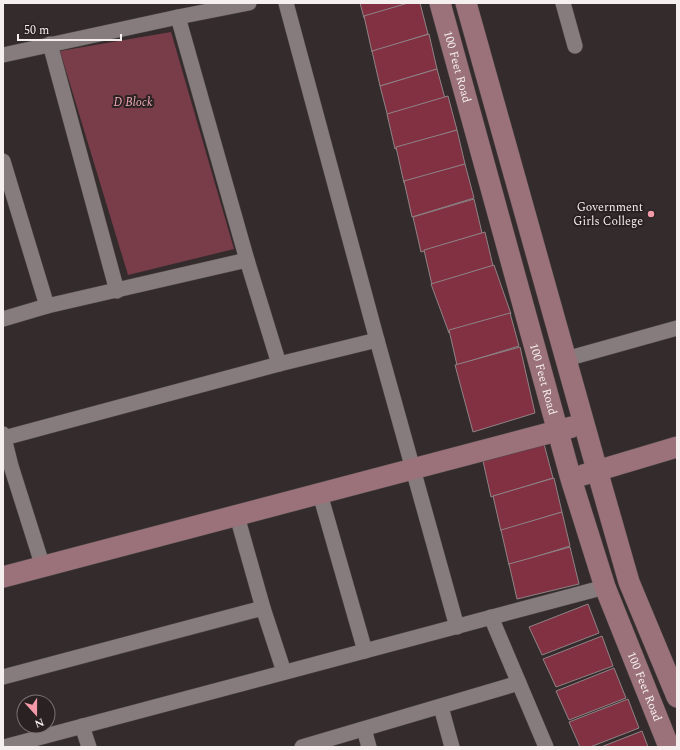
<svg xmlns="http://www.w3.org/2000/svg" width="680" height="750" font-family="Spectral,serif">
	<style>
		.green { fill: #793d49 }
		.building { fill: #823143; stroke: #8e8385 }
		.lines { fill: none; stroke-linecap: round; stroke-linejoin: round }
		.street-casing { stroke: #4f4849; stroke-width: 16 }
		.secondary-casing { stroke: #4f4849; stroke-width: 22 }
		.street { stroke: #867c7d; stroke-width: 15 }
		.secondary { stroke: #9b727a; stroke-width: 21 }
		.poi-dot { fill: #f39aa9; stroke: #292122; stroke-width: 1.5 }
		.labels { text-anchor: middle; stroke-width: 4; stroke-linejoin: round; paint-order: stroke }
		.street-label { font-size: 12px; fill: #f5efef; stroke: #292122 }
		.park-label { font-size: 12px; font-style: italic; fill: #f2aab5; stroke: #292122 }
		.poi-label { font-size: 12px; fill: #f5efef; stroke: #292122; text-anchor: end }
	</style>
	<rect width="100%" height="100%" fill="#332b2c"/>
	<polygon class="green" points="171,32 234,249 128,275 60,51"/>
	<g class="building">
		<polygon points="360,3 410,3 364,18"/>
		<polygon points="408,3 420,3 428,34 372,52 364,16"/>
		<polygon points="429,34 437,69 380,86 372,51"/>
		<polygon points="437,69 446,102 389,121 380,86"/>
		<polygon points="448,96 457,130 395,149 387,114"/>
		<polygon points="457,130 465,164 404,183 396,147"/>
		<polygon points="465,164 474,198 412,217 404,181"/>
		<polygon points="474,199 482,233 421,252 413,217"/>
		<polygon points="485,232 493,266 432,285 424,250"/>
		<polygon points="494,265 511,314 449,333 431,284"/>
		<polygon points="510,313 519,346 457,365 449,330"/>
		<polygon points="520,347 535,413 473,432 455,365"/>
		<polygon points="544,444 553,478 491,497 483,461"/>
		<polygon points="554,478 562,512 501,531 493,496"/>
		<polygon points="562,512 570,546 509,565 501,530"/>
		<polygon points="570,547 579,584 517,599 509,564"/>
		<polygon points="588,604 599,633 542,655 529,627"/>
		<polygon points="602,636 613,666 556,687 543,659"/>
		<polygon points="614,668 626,698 569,720 556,691"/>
		<polygon points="628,699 639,728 590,747 580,747 569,722"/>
		<polygon points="642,731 648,747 601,747"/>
	</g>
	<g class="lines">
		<g class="street-casing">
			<g id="street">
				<polyline points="286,3 377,340 457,627"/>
				<polyline points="563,3 575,46"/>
				<polyline points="178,17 247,260 279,364"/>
				<polyline points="50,44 117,291"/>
				<polyline points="3,55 178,17 249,3"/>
				<polyline points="3,161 47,306"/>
				<polyline points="3,319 47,306 247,260"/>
				<polyline points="566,359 677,328"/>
				<polyline points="3,434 11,466 43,567"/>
				<polyline points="4,438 279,364 377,340"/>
				<polyline points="320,494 365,651"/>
				<polyline points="237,516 263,608 284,672"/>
				<polyline points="491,617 546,747"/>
				<polyline points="3,677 263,608"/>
				<polyline points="441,707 452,747"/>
				<polyline points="82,726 89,747"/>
				<polyline points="364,729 369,747"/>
				<polyline points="4,747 605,587"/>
				<polyline points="302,747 519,683"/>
			</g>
		</g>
		<g class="secondary-casing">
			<g id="secondary">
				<path id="s1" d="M440,3L571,479L605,587L669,747"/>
				<polyline points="466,3 597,470 629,582 677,697"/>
				<polyline points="583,475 677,447"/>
				<polyline points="3,577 572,427"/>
			</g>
		</g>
		<use href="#street" class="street"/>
		<use href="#secondary" class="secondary"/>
	</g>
	<circle class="poi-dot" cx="651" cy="214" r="4"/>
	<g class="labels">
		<g class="street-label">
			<text dy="4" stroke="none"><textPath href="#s1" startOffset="66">100 Feet Road</textPath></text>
			<text dy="4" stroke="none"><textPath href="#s1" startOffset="390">100 Feet Road</textPath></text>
			<text dy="4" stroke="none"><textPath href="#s1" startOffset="714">100 Feet Road</textPath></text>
		</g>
		<g class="park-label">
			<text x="133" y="106">D Block</text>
		</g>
		<g class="poi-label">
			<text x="643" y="211">Government<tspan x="643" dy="14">Girls College</tspan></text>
		</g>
	</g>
	<rect width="680" height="750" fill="none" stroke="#f5efef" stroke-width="8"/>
	<g transform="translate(36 714) rotate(159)"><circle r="19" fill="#292122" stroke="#7b7374"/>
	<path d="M0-3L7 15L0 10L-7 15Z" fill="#f39aa9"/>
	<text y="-6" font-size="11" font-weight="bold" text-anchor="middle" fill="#f5efef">N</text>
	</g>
	<path d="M18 34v6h103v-6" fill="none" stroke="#f5efef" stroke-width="2"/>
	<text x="24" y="34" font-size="12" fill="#f5efef" stroke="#292122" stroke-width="3" paint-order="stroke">50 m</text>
</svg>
